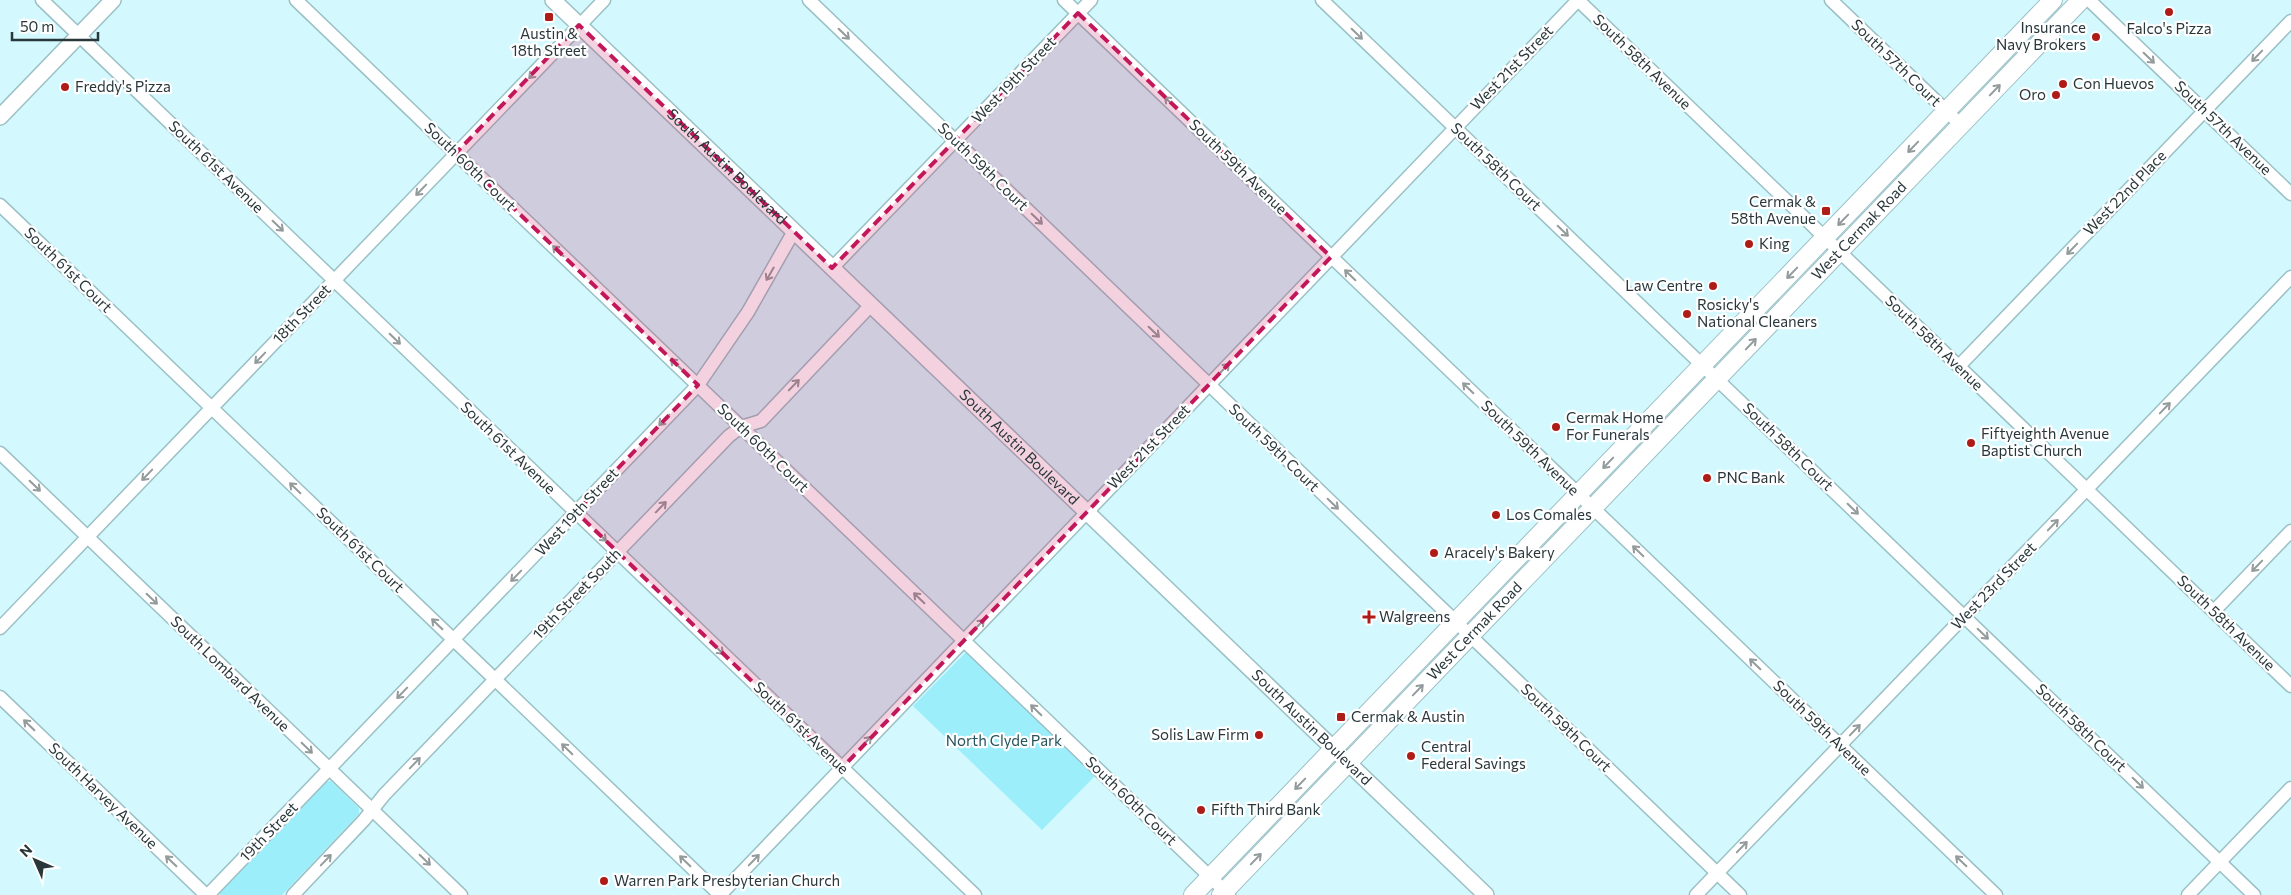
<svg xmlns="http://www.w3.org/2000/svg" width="2291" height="895" font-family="Commissioner,sans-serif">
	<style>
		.green { fill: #9ceefb }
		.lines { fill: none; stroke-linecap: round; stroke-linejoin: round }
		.minor-casing { stroke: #9bc0c5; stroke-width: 15 }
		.tertiary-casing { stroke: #9bc0c5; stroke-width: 18 }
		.secondary-casing { stroke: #9bc0c5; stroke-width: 20 }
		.minor { stroke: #fff; stroke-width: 12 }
		.tertiary { stroke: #fff; stroke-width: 15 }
		.secondary { stroke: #fff; stroke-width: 18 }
		.oneway { stroke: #949b9c }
		.marked { fill: #c2185b; fill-opacity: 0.2; stroke: #c2185b; stroke-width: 4; stroke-dasharray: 10 6; stroke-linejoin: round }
		.poi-dot { fill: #ad1c17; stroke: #fefefe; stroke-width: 2 }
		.labels { text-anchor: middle; stroke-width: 4.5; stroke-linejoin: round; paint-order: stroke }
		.poi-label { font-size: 15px; fill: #29373a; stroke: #fefefe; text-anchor: start }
		.street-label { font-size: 15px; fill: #29373a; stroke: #fefefe }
		.park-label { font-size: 15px; fill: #24535a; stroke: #fefefe }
	</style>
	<rect width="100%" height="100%" fill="#d3f9ff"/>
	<g class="green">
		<polygon points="966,652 1095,776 1042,830 913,706"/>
		<polygon points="331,781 359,808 359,814 282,895 220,895 220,889 325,782"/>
	</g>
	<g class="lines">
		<g class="minor-casing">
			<g id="minor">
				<polyline points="42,0 975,895"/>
				<polyline points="296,0 1229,895"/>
				<polyline points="809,0 1740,895"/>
				<polyline points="1064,0 1996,895"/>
				<polyline points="1322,0 2254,895"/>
				<polyline points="1578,0 2291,686"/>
				<polyline points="1831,0 1961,125"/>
				<polyline points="2089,0 2291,194"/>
				<polyline points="0,205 720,895"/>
				<polyline points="832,268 1091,0"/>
				<polyline points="1959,366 2291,21"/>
				<polyline points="0,453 461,895"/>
				<polyline points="2214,611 2291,531"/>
				<polyline points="0,628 604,0"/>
				<polyline points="0,697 206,895"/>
				<polyline points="208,895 698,385 748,312 794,231"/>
				<polyline points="293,895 364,820 384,795 729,436 741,427 761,421 871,305"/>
				<polyline points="720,895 1578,0"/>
				<polyline points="1696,895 2291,277"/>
				<polyline points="2188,895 2291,788"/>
			</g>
		</g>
		<g class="tertiary-casing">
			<g id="tertiary">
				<path id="s1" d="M553,0L1486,895"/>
				<polyline points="0,117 113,0"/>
			</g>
		</g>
		<g class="secondary-casing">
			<g id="secondary">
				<polyline points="1193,895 2053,0"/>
				<path id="s2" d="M1221,895L2081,0"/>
			</g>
		</g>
		<use href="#minor" class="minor"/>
		<use href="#tertiary" class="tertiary"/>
		<use href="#secondary" class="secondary"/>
	</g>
	<defs><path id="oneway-shaft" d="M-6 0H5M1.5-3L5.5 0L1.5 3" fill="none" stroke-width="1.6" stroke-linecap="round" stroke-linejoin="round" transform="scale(1.25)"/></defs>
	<g class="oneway">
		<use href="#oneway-shaft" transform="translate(844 34) rotate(44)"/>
		<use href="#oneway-shaft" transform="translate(1357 34) rotate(44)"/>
		<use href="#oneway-shaft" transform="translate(2257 56) rotate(134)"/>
		<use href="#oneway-shaft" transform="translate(2149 58) rotate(44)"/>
		<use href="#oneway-shaft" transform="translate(534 73) rotate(134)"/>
		<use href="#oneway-shaft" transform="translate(1995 90) rotate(-46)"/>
		<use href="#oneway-shaft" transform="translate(1170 102) rotate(-136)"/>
		<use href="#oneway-shaft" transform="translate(1913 147) rotate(134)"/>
		<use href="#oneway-shaft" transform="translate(421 190) rotate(134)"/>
		<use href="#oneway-shaft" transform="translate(1037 219) rotate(44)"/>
		<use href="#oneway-shaft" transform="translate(1843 220) rotate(134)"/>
		<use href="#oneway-shaft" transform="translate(278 226) rotate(44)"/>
		<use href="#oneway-shaft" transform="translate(1563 231) rotate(44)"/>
		<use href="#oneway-shaft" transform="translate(2072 249) rotate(134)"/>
		<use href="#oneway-shaft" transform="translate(558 251) rotate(-136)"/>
		<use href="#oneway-shaft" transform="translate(1792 273) rotate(134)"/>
		<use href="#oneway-shaft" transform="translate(770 274) rotate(120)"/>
		<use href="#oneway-shaft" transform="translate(1350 275) rotate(-136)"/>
		<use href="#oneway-shaft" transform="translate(1154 332) rotate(44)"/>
		<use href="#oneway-shaft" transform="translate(395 339) rotate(44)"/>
		<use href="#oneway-shaft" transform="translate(1751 344) rotate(-46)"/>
		<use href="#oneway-shaft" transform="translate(260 358) rotate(134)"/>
		<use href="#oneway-shaft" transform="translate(676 364) rotate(-136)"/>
		<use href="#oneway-shaft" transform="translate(1224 369) rotate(-46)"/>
		<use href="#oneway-shaft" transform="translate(794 385) rotate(-46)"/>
		<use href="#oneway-shaft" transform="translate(1468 388) rotate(-136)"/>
		<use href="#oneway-shaft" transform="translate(2165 408) rotate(-46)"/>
		<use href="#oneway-shaft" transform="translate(664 420) rotate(134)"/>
		<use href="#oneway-shaft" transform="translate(1608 463) rotate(134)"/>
		<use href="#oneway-shaft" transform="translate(147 475) rotate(134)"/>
		<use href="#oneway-shaft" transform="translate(35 486) rotate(44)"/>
		<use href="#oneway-shaft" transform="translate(295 488) rotate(-136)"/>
		<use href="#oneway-shaft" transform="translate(1333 504) rotate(44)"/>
		<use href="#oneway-shaft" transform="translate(661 507) rotate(-46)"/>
		<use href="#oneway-shaft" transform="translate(1853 509) rotate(44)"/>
		<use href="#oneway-shaft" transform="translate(2053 525) rotate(-46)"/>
		<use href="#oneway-shaft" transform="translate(601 536) rotate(44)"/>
		<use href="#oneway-shaft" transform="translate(1638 551) rotate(-136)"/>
		<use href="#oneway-shaft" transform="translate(2257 566) rotate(134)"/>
		<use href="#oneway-shaft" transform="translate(516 576) rotate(134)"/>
		<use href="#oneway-shaft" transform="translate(919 598) rotate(-136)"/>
		<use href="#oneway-shaft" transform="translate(152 599) rotate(44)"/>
		<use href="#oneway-shaft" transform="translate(437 624) rotate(-136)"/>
		<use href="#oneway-shaft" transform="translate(979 625) rotate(-46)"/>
		<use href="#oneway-shaft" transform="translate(1983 634) rotate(44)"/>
		<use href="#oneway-shaft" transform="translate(718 649) rotate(44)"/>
		<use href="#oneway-shaft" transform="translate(1755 664) rotate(-136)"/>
		<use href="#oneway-shaft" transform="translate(1418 690) rotate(-46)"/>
		<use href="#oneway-shaft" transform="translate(402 693) rotate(134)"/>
		<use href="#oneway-shaft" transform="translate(1036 710) rotate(-136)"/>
		<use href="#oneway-shaft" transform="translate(29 725) rotate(-136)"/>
		<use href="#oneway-shaft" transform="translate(1855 730) rotate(-46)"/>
		<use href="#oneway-shaft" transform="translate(866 742) rotate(-46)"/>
		<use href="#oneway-shaft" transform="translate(307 748) rotate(44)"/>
		<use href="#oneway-shaft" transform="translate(567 749) rotate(-136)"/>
		<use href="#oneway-shaft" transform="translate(415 763) rotate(-46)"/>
		<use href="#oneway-shaft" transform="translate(2138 783) rotate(44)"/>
		<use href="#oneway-shaft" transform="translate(1300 784) rotate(134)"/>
		<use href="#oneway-shaft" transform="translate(1742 847) rotate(-46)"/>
		<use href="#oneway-shaft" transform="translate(1256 859) rotate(-46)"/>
		<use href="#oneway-shaft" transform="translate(326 860) rotate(-46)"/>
		<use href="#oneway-shaft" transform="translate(425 860) rotate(44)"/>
		<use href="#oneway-shaft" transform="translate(754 860) rotate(-46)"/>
		<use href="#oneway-shaft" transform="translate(171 861) rotate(-136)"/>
		<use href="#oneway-shaft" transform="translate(685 861) rotate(-136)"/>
		<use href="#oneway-shaft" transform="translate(1961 861) rotate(-136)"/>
	</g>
	<path class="marked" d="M1078,13L1331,257L842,768L576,512L698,385L456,153L579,25L832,268Z"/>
	<g class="poi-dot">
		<circle cx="2169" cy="12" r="5"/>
		<rect x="544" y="12" width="10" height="10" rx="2.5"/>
		<circle cx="2096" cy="37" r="5"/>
		<circle cx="2063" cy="84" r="5"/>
		<circle cx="65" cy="87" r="5"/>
		<circle cx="2056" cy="95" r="5"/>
		<rect x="1821" y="206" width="10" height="10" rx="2.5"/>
		<circle cx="1749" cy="244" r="5"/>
		<circle cx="1713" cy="286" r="5"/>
		<circle cx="1687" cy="314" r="5"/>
		<circle cx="1556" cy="427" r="5"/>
		<circle cx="1971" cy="443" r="5"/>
		<circle cx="1707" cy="478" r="5"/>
		<circle cx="1496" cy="515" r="5"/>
		<circle cx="1434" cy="553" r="5"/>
		<path d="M1366.5 609.5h5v5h5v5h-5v5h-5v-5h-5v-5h5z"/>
		<rect x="1336" y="712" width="10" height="10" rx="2.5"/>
		<circle cx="1259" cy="735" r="5"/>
		<circle cx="1411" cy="756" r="5"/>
		<circle cx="1201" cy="810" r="5"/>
		<circle cx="604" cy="881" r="5"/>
	</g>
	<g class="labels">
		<g class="poi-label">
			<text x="2086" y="33" text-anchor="end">Insurance<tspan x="2086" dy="17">Navy Brokers</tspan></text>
			<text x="2169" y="34" text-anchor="middle">Falco's Pizza</text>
			<text x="549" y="39" text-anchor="middle">Austin &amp;<tspan x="549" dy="17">18th Street</tspan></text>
			<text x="2073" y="89">Con Huevos</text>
			<text x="75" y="92">Freddy's Pizza</text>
			<text x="2046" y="100" text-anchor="end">Oro</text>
			<text x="1816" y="207" text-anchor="end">Cermak &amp;<tspan x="1816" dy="17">58th Avenue</tspan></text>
			<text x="1759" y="249">King</text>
			<text x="1703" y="291" text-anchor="end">Law Centre</text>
			<text x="1697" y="310">Rosicky's<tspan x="1697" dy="17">National Cleaners</tspan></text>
			<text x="1566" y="423">Cermak Home<tspan x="1566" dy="17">For Funerals</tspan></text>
			<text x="1981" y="439">Fiftyeighth Avenue<tspan x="1981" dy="17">Baptist Church</tspan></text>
			<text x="1717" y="483">PNC Bank</text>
			<text x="1506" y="520">Los Comales</text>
			<text x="1444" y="558">Aracely's Bakery</text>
			<text x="1379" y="622">Walgreens</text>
			<text x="1351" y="722">Cermak &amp; Austin</text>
			<text x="1249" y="740" text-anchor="end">Solis Law Firm</text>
			<text x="1421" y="752">Central<tspan x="1421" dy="17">Federal Savings</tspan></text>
			<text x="1211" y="815">Fifth Third Bank</text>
			<text x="614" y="886">Warren Park Presbyterian Church</text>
		</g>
		<g class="street-label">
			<text transform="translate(1642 62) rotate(44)" y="5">South 58th Avenue</text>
			<text transform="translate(1896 63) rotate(44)" y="5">South 57th Court</text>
			<text transform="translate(1512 68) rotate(-46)" y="5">West 21st Street</text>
			<text transform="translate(1014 80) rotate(-46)" y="5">West 19th Street</text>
			<text transform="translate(2223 128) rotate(44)" y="5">South 57th Avenue</text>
			<text transform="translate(216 167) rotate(44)" y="5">South 61st Avenue</text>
			<text transform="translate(470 167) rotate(44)" y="5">South 60th Court</text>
			<text dy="5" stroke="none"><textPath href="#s1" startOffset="241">South Austin Boulevard</textPath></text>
			<text transform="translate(983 167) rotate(44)" y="5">South 59th Court</text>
			<text transform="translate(1238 167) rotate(44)" y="5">South 59th Avenue</text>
			<text transform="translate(1496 167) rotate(44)" y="5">South 58th Court</text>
			<text transform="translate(2125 193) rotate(-46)" y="5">West 22nd Place</text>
			<text dy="5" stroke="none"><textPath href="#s2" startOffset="921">West Cermak Road</textPath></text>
			<text transform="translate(68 270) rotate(44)" y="5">South 61st Court</text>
			<text transform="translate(302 314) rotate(-46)" y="5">18th Street</text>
			<text transform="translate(1934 343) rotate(44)" y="5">South 58th Avenue</text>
			<text transform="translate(1149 447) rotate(-46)" y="5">West 21st Street</text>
			<text transform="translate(1788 447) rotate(44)" y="5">South 58th Court</text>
			<text transform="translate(508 448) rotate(44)" y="5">South 61st Avenue</text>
			<text transform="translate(763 448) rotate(44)" y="5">South 60th Court</text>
			<text dy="5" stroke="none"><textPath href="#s1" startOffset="646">South Austin Boulevard</textPath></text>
			<text transform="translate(1274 448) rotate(44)" y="5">South 59th Court</text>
			<text transform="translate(1530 448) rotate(44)" y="5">South 59th Avenue</text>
			<text transform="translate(577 512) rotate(-47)" y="5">West 19th Street</text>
			<text transform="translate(360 550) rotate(44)" y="5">South 61st Court</text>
			<text transform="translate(1994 586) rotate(-46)" y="5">West 23rd Street</text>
			<text transform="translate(577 594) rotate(-46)" y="5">19th Street South</text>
			<text transform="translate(2226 623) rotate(44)" y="5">South 58th Avenue</text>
			<text dy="5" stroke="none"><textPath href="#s2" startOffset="366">West Cermak Road</textPath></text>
			<text transform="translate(230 674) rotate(44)" y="5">South Lombard Avenue</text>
			<text transform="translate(801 728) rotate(44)" y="5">South 61st Avenue</text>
			<text dy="5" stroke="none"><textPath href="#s1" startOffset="1051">South Austin Boulevard</textPath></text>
			<text transform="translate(1566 728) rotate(44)" y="5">South 59th Court</text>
			<text transform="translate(1822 728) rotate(44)" y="5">South 59th Avenue</text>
			<text transform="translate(2081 728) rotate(44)" y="5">South 58th Court</text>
			<text transform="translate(103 796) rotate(44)" y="5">South Harvey Avenue</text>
			<text transform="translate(1131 801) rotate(44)" y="5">South 60th Court</text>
			<text transform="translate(269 832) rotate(-46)" y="5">19th Street</text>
		</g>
		<g class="park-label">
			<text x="1004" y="746">North Clyde Park</text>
		</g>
	</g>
	<g transform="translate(35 860) rotate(315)" stroke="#fefefe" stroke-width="4" paint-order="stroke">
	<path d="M0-4L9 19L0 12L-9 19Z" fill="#29373a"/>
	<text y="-8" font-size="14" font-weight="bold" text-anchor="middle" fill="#29373a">N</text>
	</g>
	<path d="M12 32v8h86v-8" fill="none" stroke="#29373a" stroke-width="2.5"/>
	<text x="20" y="32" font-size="15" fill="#29373a" stroke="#fefefe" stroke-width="4" paint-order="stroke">50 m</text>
</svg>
